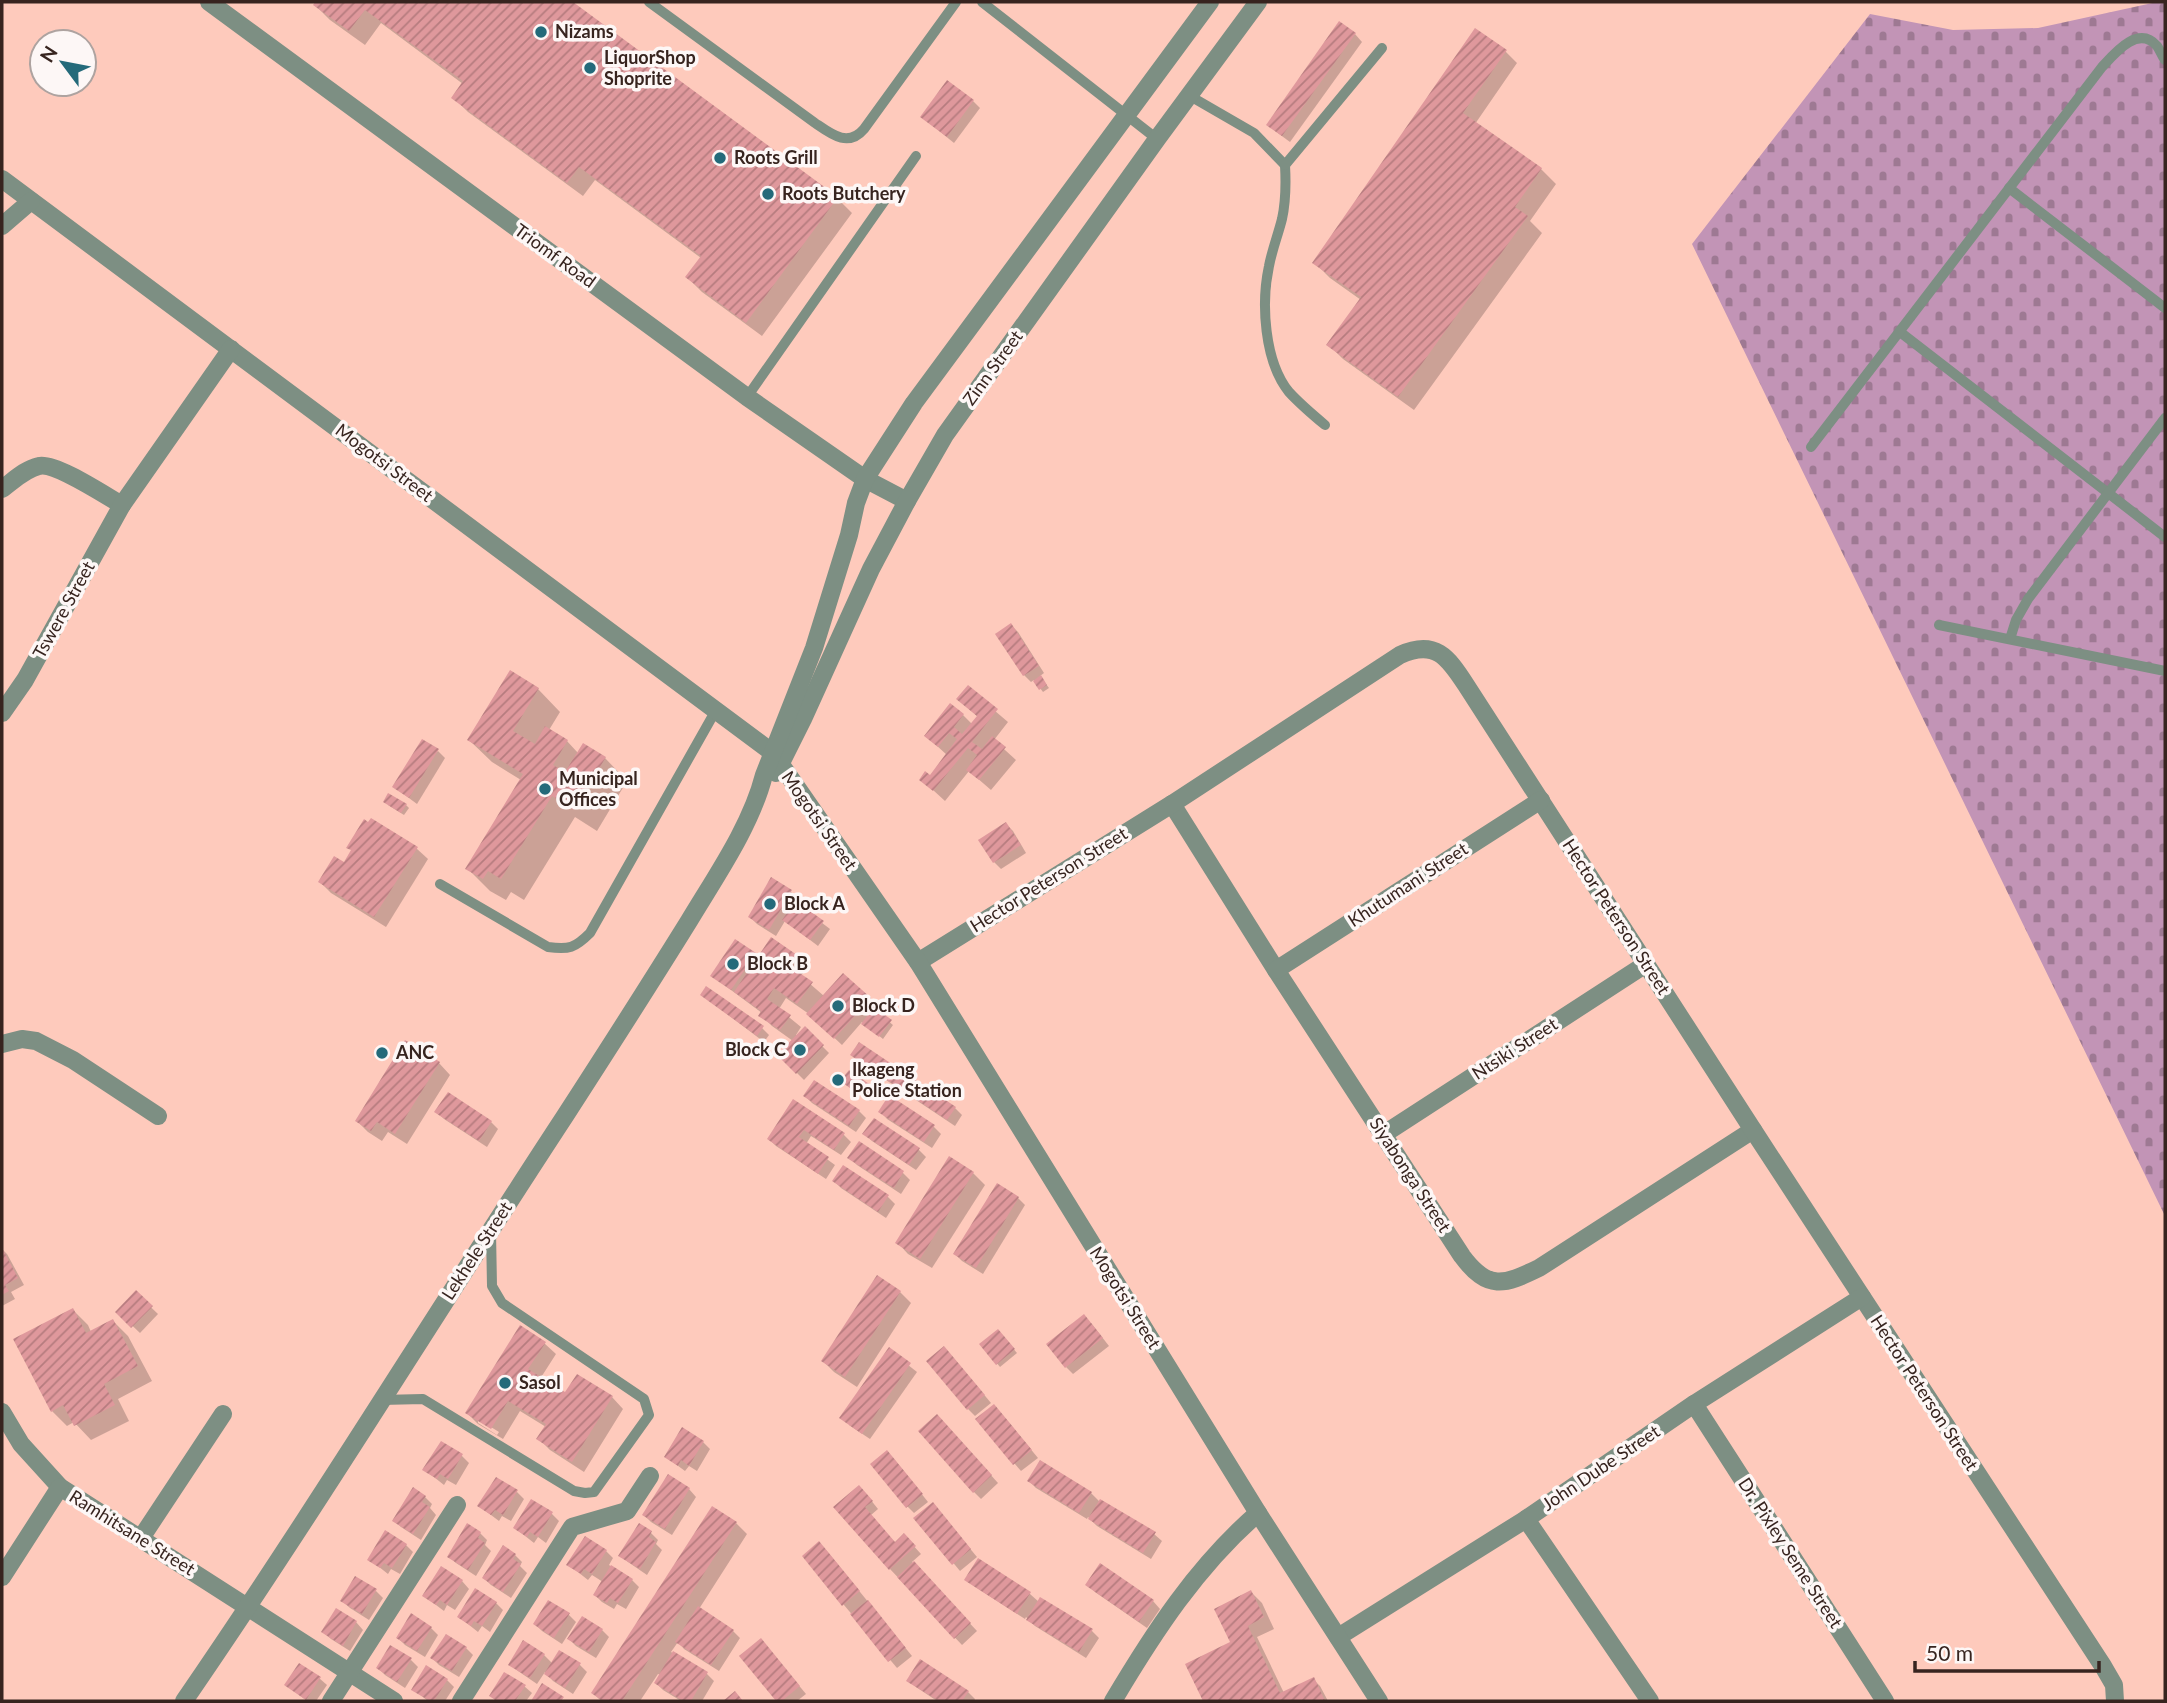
<svg xmlns="http://www.w3.org/2000/svg" width="2167" height="1703" font-family="Lato,sans-serif">
	<style>
		.cemetery { fill: url(#cemetery-stones) }
		.shadow { fill: #0003; fill-rule: evenodd }
		.building { fill: url(#building-hatch) }
		.lines { fill: none; stroke-linecap: round; stroke-linejoin: round }
		.service { stroke: #7d8f83; stroke-width: 10 }
		.minor { stroke: #7d8f83; stroke-width: 18 }
		.tertiary { stroke: #7d8f83; stroke-width: 18 }
		.poi-dot { fill: #246a7a; stroke: #fdf7f6; stroke-width: 2.5 }
		.labels { text-anchor: middle; stroke-width: 7; stroke-linejoin: round; paint-order: stroke }
		.poi-label { font-size: 18px; font-weight: bold; fill: #37241f; stroke: #fdf7f6; text-anchor: start }
		.street-label { font-size: 18px; fill: #37241f; stroke: #fdf7f6 }
	</style>
	<defs>
		<pattern id="cemetery-stones" width="16" height="16" patternUnits="userSpaceOnUse" patternTransform="scale(1.75)"><rect width="16" height="16" fill="#c294b6"/><path d="M2 7V4a2 2 0 0 1 4 0v3zM10 15v-3a2 2 0 0 1 4 0v3z" fill="#9e7993"/></pattern>
		<pattern id="building-hatch" width="6" height="6" patternUnits="userSpaceOnUse" patternTransform="scale(1.75)"><rect width="6" height="6" fill="#df989c"/><path d="M-1 1l2-2M0 6l6-6M5 7l2-2" fill="none" stroke="#b67c7f"/></pattern>
	</defs>
	<rect width="100%" height="100%" fill="#fecabc"/>
	<polygon class="cemetery" points="2157,2 2165,2 2165,1216 1692,244 1870,14 1953,30 2038,28"/>
	<g class="shadow">
		<polygon points="318,2 570,2 837,198 852,213 762,336 702,292 687,277 701,258 595,180 583,196 468,112 453,97 463,84 381,23 365,45 330,20 315,5"/>
		<polygon points="1475,30 1506,52 1517,63 1475,124 1541,169 1556,184 1530,221 1542,233 1414,410 1343,359 1328,344 1361,300 1330,278 1315,263"/>
		<polygon points="1355,34 1362,42 1290,142 1275,131 1268,124"/>
		<polygon points="973,101 980,108 954,143 922,117"/>
		<polygon points="1011,625 1018,632 1044,673 1040,676 1049,688 1043,692 1034,680 1031,682 1024,675"/>
		<polygon points="968,688 1008,722 994,740 1016,760 991,790 969,771 945,801 921,779 930,777 947,755 926,736 963,715 972,724 978,717 958,699"/>
		<polygon points="538,689 560,712 549,730 567,741 578,753 605,758 627,781 597,831 575,817 524,900 511,892 506,900 490,891 467,868 521,780 492,762 469,740"/>
		<polygon points="438,751 445,758 417,804 394,787"/>
		<polygon points="388,805 406,805 409,808 404,815"/>
		<polygon points="1006,824 1013,831 1026,853 1001,869 994,862"/>
		<polygon points="416,848 428,859 386,927 331,893 320,882 345,864"/>
		<polygon points="772,880 791,892 799,899 796,903 830,929 818,946 785,921 776,936 757,924 750,917"/>
		<polygon points="755,954 759,959 796,956 807,967 801,976 824,996 870,999 877,1006 874,1009 893,1025 883,1039 862,1022 842,1045 809,1014 786,998 779,1009 801,1027 796,1035 797,1036 805,1029 829,1053 804,1080 779,1055 793,1041 772,1026 761,1015 762,1013 712,976"/>
		<polygon points="702,995 762,1028 769,1035 764,1042"/>
		<polygon points="406,1042 439,1063 450,1075 407,1144 388,1132 382,1141 368,1132 357,1121"/>
		<polygon points="852,1055 955,1108 962,1115 955,1126 859,1062"/>
		<polygon points="845,1084 874,1090 877,1093 870,1101"/>
		<polygon points="805,1096 859,1111 866,1118 856,1132 812,1103"/>
		<polygon points="794,1101 844,1135 851,1142 841,1155 811,1136 806,1144 835,1165 826,1179 776,1146 769,1139"/>
		<polygon points="880,1111 934,1127 941,1134 932,1148 887,1119"/>
		<polygon points="437,1112 491,1122 498,1129 487,1147 444,1119"/>
		<polygon points="865,1134 919,1150 926,1157 916,1170 872,1141"/>
		<polygon points="859,1143 903,1173 910,1180 901,1194 857,1165 849,1157"/>
		<polygon points="950,1159 973,1173 985,1185 932,1268 908,1254 897,1242"/>
		<polygon points="834,1181 888,1197 895,1204 886,1218 841,1188"/>
		<polygon points="1018,1198 1025,1205 983,1274 962,1261 955,1254"/>
		<polygon points="2,1249 7,1254 24,1285 11,1292 15,1299 2,1306"/>
		<polygon points="900,1292 911,1303 857,1387 834,1372 823,1361"/>
		<polygon points="136,1293 158,1314 140,1333 118,1312"/>
		<polygon points="73,1310 88,1325 91,1332 113,1321 128,1336 152,1381 118,1399 129,1421 91,1440 74,1422 67,1426 52,1411"/>
		<polygon points="1091,1323 1109,1346 1073,1374 1066,1367"/>
		<polygon points="998,1331 1017,1353 1000,1367 982,1345"/>
		<path d="M544,1343L556,1354L540,1379L566,1394L577,1376L612,1397L623,1409L584,1472L550,1450L539,1439L546,1427L520,1411L503,1439L478,1424L467,1413ZM478,1419L499,1432L497,1435L478,1423Z"/>
		<polygon points="889,1350 917,1372 870,1439 849,1425"/>
		<polygon points="951,1355 991,1403 975,1416 968,1409"/>
		<polygon points="1001,1413 1038,1458 1021,1471 977,1420"/>
		<polygon points="944,1423 998,1483 981,1499 974,1492"/>
		<polygon points="703,1442 710,1449 697,1471 689,1466 685,1471 666,1457"/>
		<polygon points="441,1443 462,1456 469,1463 456,1485 447,1480 444,1485 425,1470"/>
		<polygon points="894,1459 928,1502 914,1513 907,1506"/>
		<polygon points="1029,1481 1091,1493 1100,1502 1154,1534 1162,1541 1151,1559 1097,1526 1088,1517 1087,1519 1036,1488"/>
		<polygon points="689,1489 696,1497 672,1535 651,1522 644,1515"/>
		<polygon points="517,1492 524,1499 511,1521 502,1516 499,1521 479,1506"/>
		<polygon points="866,1494 878,1509 871,1515 896,1544 911,1543 921,1554 912,1562 977,1631 962,1645 890,1569 836,1507"/>
		<polygon points="425,1497 432,1504 430,1508 436,1515 421,1540 401,1527 394,1520"/>
		<polygon points="532,1501 552,1514 559,1521 546,1543 538,1537 534,1543 515,1528"/>
		<polygon points="939,1511 977,1557 960,1571 916,1518"/>
		<polygon points="736,1523 747,1534 699,1609 733,1631 740,1638 719,1671 684,1649 678,1642 671,1652 707,1674 714,1681 702,1701 681,1701 663,1690 656,1683 661,1675 658,1674 640,1701 601,1701 593,1693"/>
		<polygon points="480,1533 487,1540 485,1545 491,1551 476,1576 456,1563 449,1556"/>
		<polygon points="651,1533 658,1540 656,1544 662,1550 647,1575 628,1562 620,1555"/>
		<polygon points="406,1545 413,1552 400,1574 391,1569 388,1574 369,1559"/>
		<polygon points="826,1550 912,1656 897,1668 844,1605"/>
		<polygon points="606,1551 613,1558 609,1565 632,1580 639,1587 626,1609 617,1604 614,1609 602,1602 595,1595 603,1582 592,1575 588,1580 569,1565"/>
		<polygon points="515,1555 522,1562 520,1566 527,1573 511,1598 491,1585 484,1578"/>
		<polygon points="978,1561 1030,1594 1039,1602 1092,1631 1099,1638 1086,1658 1035,1626 1026,1617 1025,1619 974,1586 966,1579"/>
		<polygon points="1100,1566 1153,1601 1160,1609 1147,1628 1095,1592 1088,1585"/>
		<polygon points="462,1581 469,1589 455,1610 447,1605 444,1611 424,1596"/>
		<polygon points="376,1591 383,1598 369,1620 350,1608 342,1601"/>
		<polygon points="1251,1592 1262,1603 1274,1629 1257,1637 1284,1693 1313,1679 1320,1686 1328,1701 1205,1701 1187,1665 1232,1643"/>
		<polygon points="496,1603 503,1610 490,1632 482,1626 478,1632 459,1617"/>
		<polygon points="337,1610 356,1622 363,1630 350,1651 331,1639 323,1632"/>
		<polygon points="569,1615 576,1622 562,1644 542,1631 535,1624"/>
		<polygon points="431,1628 438,1635 425,1657 405,1645 398,1638"/>
		<polygon points="602,1630 609,1637 596,1658 576,1646 569,1639"/>
		<polygon points="466,1648 473,1655 459,1677 439,1665 432,1658"/>
		<polygon points="768,1648 806,1694 797,1701 778,1701 742,1656"/>
		<polygon points="544,1655 553,1664 580,1665 587,1672 573,1694 553,1681 545,1672 537,1684 518,1671 511,1664"/>
		<polygon points="411,1660 418,1667 405,1688 385,1675 378,1668"/>
		<polygon points="319,1678 327,1685 316,1701 307,1701 286,1685"/>
		<polygon points="447,1680 454,1687 445,1701 428,1701 414,1690"/>
		<polygon points="909,1680 968,1692 975,1699 974,1701 937,1701 916,1687"/>
		<polygon points="524,1686 532,1693 526,1701 496,1701 491,1696"/>
	</g>
	<g class="building">
		<polygon points="315,2 573,2 838,197 746,323 685,277 701,256 579,167 567,183 451,98 463,81 365,10 349,31 313,5"/>
		<polygon points="1339,21 1356,33 1282,136 1266,125"/>
		<polygon points="1475,28 1507,50 1463,113 1542,168 1515,207 1528,216 1398,397 1326,345 1361,297 1312,263"/>
		<polygon points="947,80 974,100 947,137 920,117"/>
		<polygon points="1011,623 1039,666 1023,676 995,634"/>
		<polygon points="510,670 539,688 513,731 535,744 545,726 568,740 553,765 565,772 583,743 606,757 574,810 552,796 501,879 488,871 483,879 465,869 523,774 467,740"/>
		<polygon points="1041,675 1047,685 1039,690 1033,681"/>
		<polygon points="968,685 998,709 972,742 982,749 992,736 1006,747 979,780 966,770 977,755 968,748 933,791 919,780 925,771 930,775 957,739 949,733 938,747 924,736 950,703 964,714 954,727 962,734 977,716 956,699"/>
		<polygon points="422,739 439,749 409,798 392,787"/>
		<polygon points="388,793 407,804 401,813 383,802"/>
		<polygon points="371,818 418,847 374,917 318,882 334,856 344,862 351,850 346,848 364,819 368,822"/>
		<polygon points="1006,822 1021,845 993,863 978,840"/>
		<polygon points="771,877 792,890 769,930 748,917"/>
		<polygon points="796,901 824,921 810,940 782,920"/>
		<polygon points="771,937 797,955 789,966 813,982 797,1004 774,988 767,999 791,1015 780,1030 758,1016 761,1011 734,992"/>
		<polygon points="735,939 756,953 731,990 710,976"/>
		<polygon points="843,973 871,998 834,1039 806,1014"/>
		<polygon points="706,986 764,1026 757,1036 700,995"/>
		<polygon points="874,1007 892,1020 879,1037 861,1024"/>
		<polygon points="805,1026 824,1045 796,1074 777,1055"/>
		<polygon points="405,1040 440,1062 395,1134 377,1122 371,1131 355,1121"/>
		<polygon points="859,1042 956,1107 947,1120 850,1055"/>
		<polygon points="849,1070 875,1088 867,1100 840,1081"/>
		<polygon points="814,1080 860,1110 849,1126 803,1096"/>
		<polygon points="448,1092 492,1121 479,1141 434,1112"/>
		<polygon points="889,1095 935,1125 924,1142 878,1112"/>
		<polygon points="793,1099 845,1133 834,1150 804,1130 799,1137 829,1157 818,1174 767,1139"/>
		<polygon points="874,1118 920,1148 909,1165 862,1134"/>
		<polygon points="859,1141 904,1171 894,1188 847,1158"/>
		<polygon points="949,1156 974,1172 920,1259 895,1243"/>
		<polygon points="843,1165 889,1195 878,1212 832,1181"/>
		<polygon points="997,1183 1019,1197 976,1268 953,1254"/>
		<polygon points="2,1248 18,1278 5,1285 9,1291 2,1295"/>
		<polygon points="877,1275 901,1291 845,1377 821,1361"/>
		<polygon points="136,1290 153,1306 131,1328 115,1312"/>
		<polygon points="73,1308 86,1333 113,1319 138,1366 104,1384 115,1405 74,1426 63,1405 51,1412 13,1339"/>
		<polygon points="1084,1314 1103,1338 1065,1368 1046,1344"/>
		<polygon points="520,1325 546,1342 528,1369 565,1392 577,1374 613,1396 572,1462 536,1439 546,1424 508,1401 491,1429 465,1413"/>
		<polygon points="998,1329 1015,1349 996,1365 979,1344"/>
		<polygon points="944,1346 985,1395 967,1410 926,1361"/>
		<polygon points="889,1347 911,1363 862,1434 839,1418"/>
		<polygon points="994,1404 1032,1450 1013,1465 975,1419"/>
		<polygon points="937,1414 992,1475 973,1493 918,1431"/>
		<polygon points="682,1427 704,1441 689,1466 681,1460 678,1466 664,1457"/>
		<polygon points="441,1441 463,1454 448,1479 440,1474 437,1479 422,1470"/>
		<polygon points="887,1450 923,1494 906,1508 870,1464"/>
		<polygon points="1040,1460 1092,1492 1079,1513 1027,1481"/>
		<polygon points="668,1474 690,1488 665,1529 642,1515"/>
		<polygon points="496,1477 518,1490 503,1515 495,1510 491,1515 477,1506"/>
		<polygon points="859,1485 873,1501 865,1507 895,1542 904,1533 916,1546 889,1570 833,1507"/>
		<polygon points="413,1487 426,1496 422,1502 430,1507 413,1534 392,1521"/>
		<polygon points="531,1499 553,1512 538,1537 530,1532 527,1537 513,1528"/>
		<polygon points="1100,1499 1156,1532 1143,1553 1088,1519"/>
		<polygon points="933,1502 971,1549 952,1565 913,1518"/>
		<polygon points="712,1506 737,1522 622,1701 603,1701 591,1693"/>
		<polygon points="467,1523 481,1532 478,1538 485,1543 468,1570 447,1557"/>
		<polygon points="639,1523 652,1531 649,1537 656,1542 640,1569 618,1556"/>
		<polygon points="385,1530 407,1544 392,1568 384,1563 380,1568 367,1560"/>
		<polygon points="585,1536 607,1550 592,1574 584,1569 581,1574 566,1565"/>
		<polygon points="819,1541 860,1591 842,1606 802,1556"/>
		<polygon points="503,1545 516,1554 513,1559 521,1564 503,1592 482,1578"/>
		<polygon points="978,1558 1031,1592 1017,1614 964,1580"/>
		<polygon points="914,1561 971,1623 954,1639 897,1577"/>
		<polygon points="1100,1563 1154,1600 1139,1622 1085,1585"/>
		<polygon points="611,1565 633,1579 618,1603 610,1598 607,1603 593,1595"/>
		<polygon points="441,1566 463,1580 447,1605 440,1600 436,1605 422,1596"/>
		<polygon points="355,1576 377,1589 362,1614 340,1601"/>
		<polygon points="475,1588 497,1602 482,1626 474,1621 471,1626 457,1617"/>
		<polygon points="1251,1590 1264,1617 1248,1626 1280,1693 1314,1677 1325,1701 1203,1701 1185,1664 1230,1642 1214,1609"/>
		<polygon points="1040,1597 1093,1629 1079,1652 1026,1620"/>
		<polygon points="548,1600 570,1613 554,1638 533,1624"/>
		<polygon points="868,1600 906,1648 888,1662 850,1614"/>
		<polygon points="698,1606 734,1630 711,1665 675,1642"/>
		<polygon points="336,1608 357,1621 343,1646 321,1632"/>
		<polygon points="411,1613 432,1627 417,1651 396,1638"/>
		<polygon points="582,1616 603,1629 589,1652 567,1639"/>
		<polygon points="446,1634 467,1647 452,1671 430,1658"/>
		<polygon points="761,1638 800,1686 782,1701 776,1701 739,1656"/>
		<polygon points="523,1640 545,1654 530,1678 508,1665"/>
		<polygon points="390,1645 412,1658 397,1682 376,1668"/>
		<polygon points="559,1650 581,1663 565,1688 544,1674"/>
		<polygon points="673,1651 708,1672 691,1701 683,1701 654,1683"/>
		<polygon points="920,1659 969,1691 962,1701 939,1701 906,1681"/>
		<polygon points="299,1663 321,1677 306,1700 284,1685"/>
		<polygon points="426,1665 448,1679 434,1701 430,1701 411,1690"/>
		<polygon points="504,1672 526,1685 515,1701 497,1701 489,1696"/>
		<polygon points="542,1683 564,1697 561,1701 531,1701"/>
		<polygon points="735,1691 743,1701 723,1701"/>
	</g>
	<g class="lines">
		<g class="service">
			<path d="M649,2L815,123C831,134 848,148 864,129L956,2"/>
			<polyline points="982,2 1157,139"/>
			<path d="M1190,96L1254,133L1285,165C1286,183 1286,201 1282,219C1278,235 1272,250 1269,266C1261,303 1264,361 1289,392C1300,404 1313,415 1325,425"/>
			<polyline points="1285,165 1382,48"/>
			<polyline points="2009,188 2165,308"/>
			<polyline points="1900,332 2165,537"/>
			<polyline points="747,397 916,156"/>
			<path d="M1811,447L2102,67C2114,54 2138,24 2157,46C2160,50 2162,56 2165,60"/>
			<polyline points="1939,625 2165,671"/>
			<polyline points="2010,639 2016,620 2028,599 2165,418"/>
			<path d="M440,884L548,947C569,950 575,948 590,933L716,710"/>
			<polyline points="381,1400 423,1399 574,1491 585,1493 594,1492 649,1415 644,1399 502,1303 492,1286 491,1232"/>
		</g>
		<g class="minor">
			<polyline points="209,2 747,397 865,479 907,501"/>
			<polyline points="2,179 773,753"/>
			<polyline points="2,226 31,201"/>
			<path d="M2,489C13,481 25,469 39,466C55,462 106,496 122,505"/>
			<polyline points="2,713 25,680 122,505 231,349"/>
			<path d="M1172,804L1276,970L1462,1256C1488,1291 1504,1285 1539,1268L1753,1130"/>
			<path d="M918,962L1172,804L1400,655C1435,639 1448,657 1466,685L1753,1130L2103,1666L2114,1685L2115,1701"/>
			<polyline points="1276,970 1541,800"/>
			<polyline points="2,1044 22,1039 36,1041 73,1060 158,1116"/>
			<polyline points="1384,1134 1646,964"/>
			<polyline points="1694,1404 1885,1701"/>
			<polyline points="2,1412 21,1444 60,1487 394,1701"/>
			<polyline points="1526,1519 1650,1701"/>
			<polyline points="141,1538 223,1414"/>
			<polyline points="2,1577 60,1487"/>
			<polyline points="1338,1637 1526,1519 1694,1404 1862,1297"/>
			<polyline points="331,1701 457,1505"/>
			<polyline points="461,1701 572,1527 627,1511 650,1476"/>
			<path d="M1113,1701C1154,1632 1197,1566 1258,1513"/>
		</g>
		<g class="tertiary">
			<polyline points="773,753 918,962 1258,1513 1379,1701"/>
			<polyline points="776,773 803,719 871,569 907,501 945,435 1157,139 1258,2"/>
			<path d="M184,1701C316,1509 437,1311 565,1116C607,1051 648,987 689,921C716,876 751,826 764,775L814,648L849,535L856,503L865,479L914,403L1210,2"/>
		</g>
	</g>
	<g class="poi-dot">
		<circle cx="541" cy="32" r="7"/>
		<circle cx="590" cy="68" r="7"/>
		<circle cx="720" cy="158" r="7"/>
		<circle cx="768" cy="194" r="7"/>
		<circle cx="545" cy="789" r="7"/>
		<circle cx="770" cy="904" r="7"/>
		<circle cx="733" cy="964" r="7"/>
		<circle cx="838" cy="1006" r="7"/>
		<circle cx="800" cy="1050" r="7"/>
		<circle cx="382" cy="1053" r="7"/>
		<circle cx="838" cy="1080" r="7"/>
		<circle cx="505" cy="1383" r="7"/>
	</g>
	<g class="labels">
		<g class="poi-label">
			<text x="555" y="38">Nizams</text>
			<text x="604" y="64">LiquorShop<tspan x="604" dy="21">Shoprite</tspan></text>
			<text x="734" y="164">Roots Grill</text>
			<text x="782" y="200">Roots Butchery</text>
			<text x="559" y="785">Municipal<tspan x="559" dy="21">Offices</tspan></text>
			<text x="784" y="910">Block A</text>
			<text x="747" y="970">Block B</text>
			<text x="852" y="1012">Block D</text>
			<text x="786" y="1056" text-anchor="end">Block C</text>
			<text x="396" y="1059">ANC</text>
			<text x="852" y="1076">Ikageng<tspan x="852" dy="21">Police Station</tspan></text>
			<text x="519" y="1389">Sasol</text>
		</g>
		<g class="street-label">
			<text transform="translate(555 256) rotate(36)" y="6">Triomf Road</text>
			<text transform="translate(993 368) rotate(-54)" y="6">Zinn Street</text>
			<text transform="translate(384 463) rotate(37)" y="6">Mogotsi Street</text>
			<text transform="translate(64 610) rotate(-61)" y="6">Tswere Street</text>
			<text transform="translate(819 821) rotate(55)" y="6">Mogotsi Street</text>
			<text transform="translate(1049 880) rotate(-32)" y="6">Hector Peterson Street</text>
			<text transform="translate(1408 885) rotate(-33)" y="6">Khutumani Street</text>
			<text transform="translate(1616 917) rotate(57)" y="6">Hector Peterson Street</text>
			<text transform="translate(1515 1049) rotate(-33)" y="6">Ntsiki Street</text>
			<text transform="translate(1410 1175) rotate(57)" y="6">Siyabonga Street</text>
			<text transform="translate(477 1251) rotate(-57)" y="6">Lekhele Street</text>
			<text transform="translate(1125 1298) rotate(58)" y="6">Mogotsi Street</text>
			<text transform="translate(1924 1393) rotate(57)" y="6">Hector Peterson Street</text>
			<text transform="translate(1601 1468) rotate(-34)" y="6">John Dube Street</text>
			<text transform="translate(132 1533) rotate(32)" y="6">Ramhitsane Street</text>
			<text transform="translate(1790 1553) rotate(57)" y="6">Dr. Pixley Seme Street</text>
		</g>
	</g>
	<rect width="2167" height="1703" fill="none" stroke="#37241f" stroke-width="7"/>
	<g transform="translate(63 63) rotate(302)"><circle r="33" fill="#fdf7f6" stroke="#aea3a0" stroke-width="2"/>
	<path d="M0-5L12 26L0 18L-12 26Z" fill="#246a7a"/>
	<text y="-10" font-size="19" font-weight="bold" text-anchor="middle" fill="#37241f">N</text>
	</g>
	<path d="M1915 1661v10h184v-10" fill="none" stroke="#37241f" stroke-width="3.5"/>
	<text x="1926" y="1661" font-size="21" fill="#37241f" stroke="#fdf7f6" stroke-width="5" paint-order="stroke">50 m</text>
</svg>
